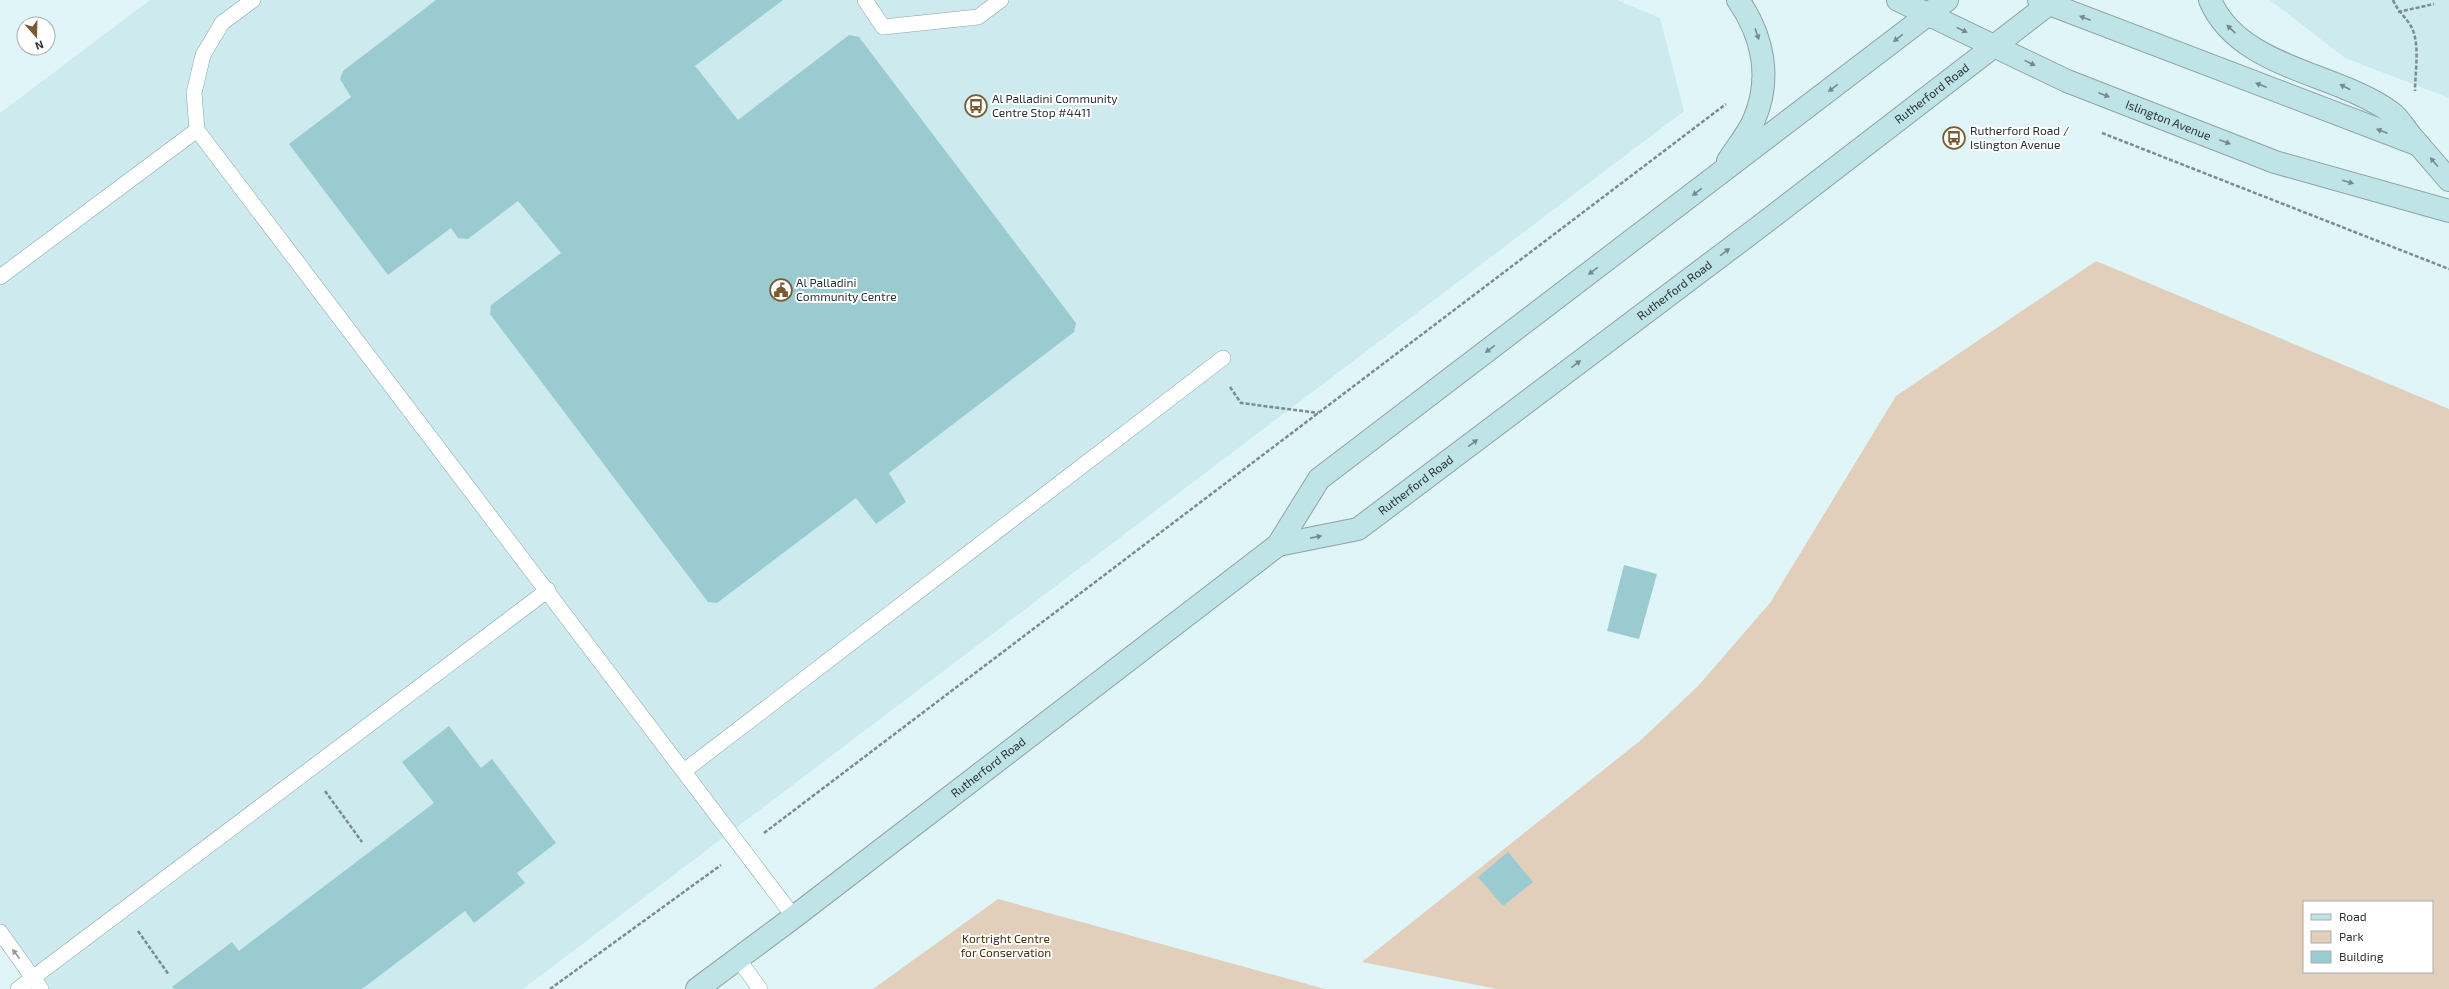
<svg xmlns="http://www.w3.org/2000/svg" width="2449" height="989" font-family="'Exo 2',sans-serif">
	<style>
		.built { fill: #cdeaee }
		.green { fill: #e1cfbb; fill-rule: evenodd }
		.building { fill: #9acbd0 }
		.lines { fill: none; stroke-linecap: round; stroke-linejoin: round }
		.service-casing { stroke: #8fa2a4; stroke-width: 16 }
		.secondary-casing { stroke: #8fa2a4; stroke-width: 24 }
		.path { stroke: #7d8b8c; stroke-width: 2.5; stroke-dasharray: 4 2; stroke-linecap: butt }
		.service { stroke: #fff; stroke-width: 15 }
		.secondary { stroke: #bee4e8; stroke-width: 22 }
		.oneway { fill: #748b8e }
		.oneway2 { fill: #949899 }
		.labels { text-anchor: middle; stroke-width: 4; stroke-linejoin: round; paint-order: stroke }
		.street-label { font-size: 12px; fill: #2a3233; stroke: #fff }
		.poi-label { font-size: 12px; fill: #2a3233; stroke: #fff; text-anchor: start }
		.park-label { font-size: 12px; fill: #492e06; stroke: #fff }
	</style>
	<rect width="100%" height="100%" fill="#e0f5f7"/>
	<g class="built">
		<polygon points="150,0 1617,0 1660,18 1684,111 523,989 46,989 0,926 0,113"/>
		<polygon points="2270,0 2449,0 2449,98 2345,58"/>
	</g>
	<g class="green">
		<path d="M2096,261L2449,409V989H1497L1362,962L1641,740L1698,686L1770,603L1896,396ZM2304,902H2432V972H2304Z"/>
		<polygon points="998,899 1325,989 873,989"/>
	</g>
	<g class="building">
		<polygon points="436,0 783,0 695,66 738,120 849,35 859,37 1076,323 1074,332 889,473 906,502 876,524 856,498 717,603 708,602 490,314 491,305 561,253 518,201 468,239 458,238 451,228 388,275 289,144 351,97 340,79 343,71"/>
		<polygon points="1624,565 1657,574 1639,639 1607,631"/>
		<polygon points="449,726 481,768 492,759 556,843 517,873 525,883 474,923 465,911 362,989 174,989 172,987 232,942 239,951 434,803 402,762"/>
		<polygon points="1508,852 1533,882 1503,906 1478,877"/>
	</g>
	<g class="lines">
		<g class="service-casing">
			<g id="service">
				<polyline points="253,0 222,23 203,55 194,93 197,130 794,917"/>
				<polyline points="865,0 883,27 978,17 1001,0"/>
				<polyline points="0,277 197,130"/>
				<polyline points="684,771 1223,358"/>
				<polyline points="0,932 41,989"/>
				<polyline points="738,959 760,989"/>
				<polyline points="18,989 548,590"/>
			</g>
		</g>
		<g class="secondary-casing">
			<g id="secondary">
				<path id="s1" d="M1898,0L2067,81L2275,162L2449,211"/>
				<polyline points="2039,0 2419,145"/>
				<path d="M2210,0C2239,69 2337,72 2392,113C2399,118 2405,129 2411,136C2424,151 2436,165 2449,180"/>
				<path d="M1728,161C1736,148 1748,134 1754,120C1772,78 1763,36 1738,0"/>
				<path id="s2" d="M1278,545L1358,529L1755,230L2054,0"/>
				<path id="s3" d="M697,989L794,917L1278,545L1319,479L1947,0"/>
			</g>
		</g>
		<g class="path">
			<path d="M2393,0C2398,12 2407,18 2412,28C2420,45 2415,73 2415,91"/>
			<polyline points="2398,12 2434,4"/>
			<polyline points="2102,133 2449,269"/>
			<polyline points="1230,387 1241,403 1318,413"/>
			<polyline points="325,791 362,842"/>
			<polyline points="764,833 1726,104"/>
			<polyline points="138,931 169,975"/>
			<polyline points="550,989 721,865"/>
		</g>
		<use href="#service" class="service"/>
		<use href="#secondary" class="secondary"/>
	</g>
	<defs><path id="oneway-solid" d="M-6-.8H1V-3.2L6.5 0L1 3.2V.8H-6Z"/></defs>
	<g class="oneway">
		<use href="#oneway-solid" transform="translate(2085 18) rotate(-159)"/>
		<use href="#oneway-solid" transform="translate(2231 29) rotate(-137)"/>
		<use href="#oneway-solid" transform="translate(1962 30) rotate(26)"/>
		<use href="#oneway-solid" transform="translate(1757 34) rotate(71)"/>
		<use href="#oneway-solid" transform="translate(1898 38) rotate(142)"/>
		<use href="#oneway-solid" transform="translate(2030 63) rotate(26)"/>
		<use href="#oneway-solid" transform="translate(2261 85) rotate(-159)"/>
		<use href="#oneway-solid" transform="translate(2345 87) rotate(-153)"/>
		<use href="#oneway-solid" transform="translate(1833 88) rotate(143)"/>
		<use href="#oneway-solid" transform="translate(2104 95) rotate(21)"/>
		<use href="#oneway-solid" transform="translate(2382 131) rotate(-159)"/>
		<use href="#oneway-solid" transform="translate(2225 142) rotate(21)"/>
		<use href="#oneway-solid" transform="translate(2434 162) rotate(-131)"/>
		<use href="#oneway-solid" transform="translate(2348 182) rotate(16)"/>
		<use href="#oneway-solid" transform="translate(1697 192) rotate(143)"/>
		<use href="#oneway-solid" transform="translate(1725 252) rotate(-37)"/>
		<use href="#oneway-solid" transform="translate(1593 271) rotate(143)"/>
		<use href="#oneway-solid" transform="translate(1490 349) rotate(143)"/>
		<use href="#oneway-solid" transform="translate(1576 364) rotate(-37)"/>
		<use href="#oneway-solid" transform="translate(1473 443) rotate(-37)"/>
		<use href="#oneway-solid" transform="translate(1316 537) rotate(-11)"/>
	</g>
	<use class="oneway2" href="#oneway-solid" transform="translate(16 954) rotate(-127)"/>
	<defs>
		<g id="bus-ring" transform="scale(1.15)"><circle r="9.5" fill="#fff" stroke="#7b5931" stroke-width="1.5"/><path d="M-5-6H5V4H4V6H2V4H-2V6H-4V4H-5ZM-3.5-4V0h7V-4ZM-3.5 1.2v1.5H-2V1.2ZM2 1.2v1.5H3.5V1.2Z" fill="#7b5931"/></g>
		<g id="civic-ring" transform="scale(1.15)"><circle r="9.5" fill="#fff" stroke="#7b5931" stroke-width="1.5"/><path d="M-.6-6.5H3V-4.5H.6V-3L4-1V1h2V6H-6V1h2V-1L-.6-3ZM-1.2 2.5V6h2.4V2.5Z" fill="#7b5931"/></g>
	</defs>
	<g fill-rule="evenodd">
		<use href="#bus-ring" x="976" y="106"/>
		<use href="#bus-ring" x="1954" y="138"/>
		<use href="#civic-ring" x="781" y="290"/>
	</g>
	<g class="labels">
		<g class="street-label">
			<text dy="4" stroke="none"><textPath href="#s2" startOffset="802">Rutherford Road</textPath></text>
			<text dy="4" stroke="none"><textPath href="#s1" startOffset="296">Islington Avenue</textPath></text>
			<text dy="4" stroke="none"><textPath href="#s2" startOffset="478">Rutherford Road</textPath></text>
			<text dy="4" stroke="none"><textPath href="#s2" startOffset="154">Rutherford Road</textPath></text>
			<text dy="4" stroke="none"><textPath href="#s3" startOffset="366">Rutherford Road</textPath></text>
		</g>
		<g class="poi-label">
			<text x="992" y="103">Al Palladini Community<tspan x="992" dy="14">Centre Stop #4411</tspan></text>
			<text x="1970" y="135">Rutherford Road /<tspan x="1970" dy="14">Islington Avenue</tspan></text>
			<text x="796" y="287">Al Palladini<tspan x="796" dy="14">Community Centre</tspan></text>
		</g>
		<g class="park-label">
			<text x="1006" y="943">Kortright Centre<tspan x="1006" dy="14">for Conservation</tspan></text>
		</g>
	</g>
	<rect x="2303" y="901" width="130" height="72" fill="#ffffff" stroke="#aaadad"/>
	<rect x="2311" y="914" width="20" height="6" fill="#bee4e8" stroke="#aaadad"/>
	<text x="2339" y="921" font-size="12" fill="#2a3233">Road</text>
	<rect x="2311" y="931" width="20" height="12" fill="#e1cfbb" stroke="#aaadad"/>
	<text x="2339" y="941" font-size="12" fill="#2a3233">Park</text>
	<rect x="2311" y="951" width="20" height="12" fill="#9acbd0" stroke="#aaadad"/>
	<text x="2339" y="961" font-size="12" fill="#2a3233">Building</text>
	<g transform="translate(36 36) rotate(160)"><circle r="19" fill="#ffffff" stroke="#aaadad"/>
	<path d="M0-3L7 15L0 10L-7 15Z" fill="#7b5931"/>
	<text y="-6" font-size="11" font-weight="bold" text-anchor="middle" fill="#2a3233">N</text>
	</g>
</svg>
